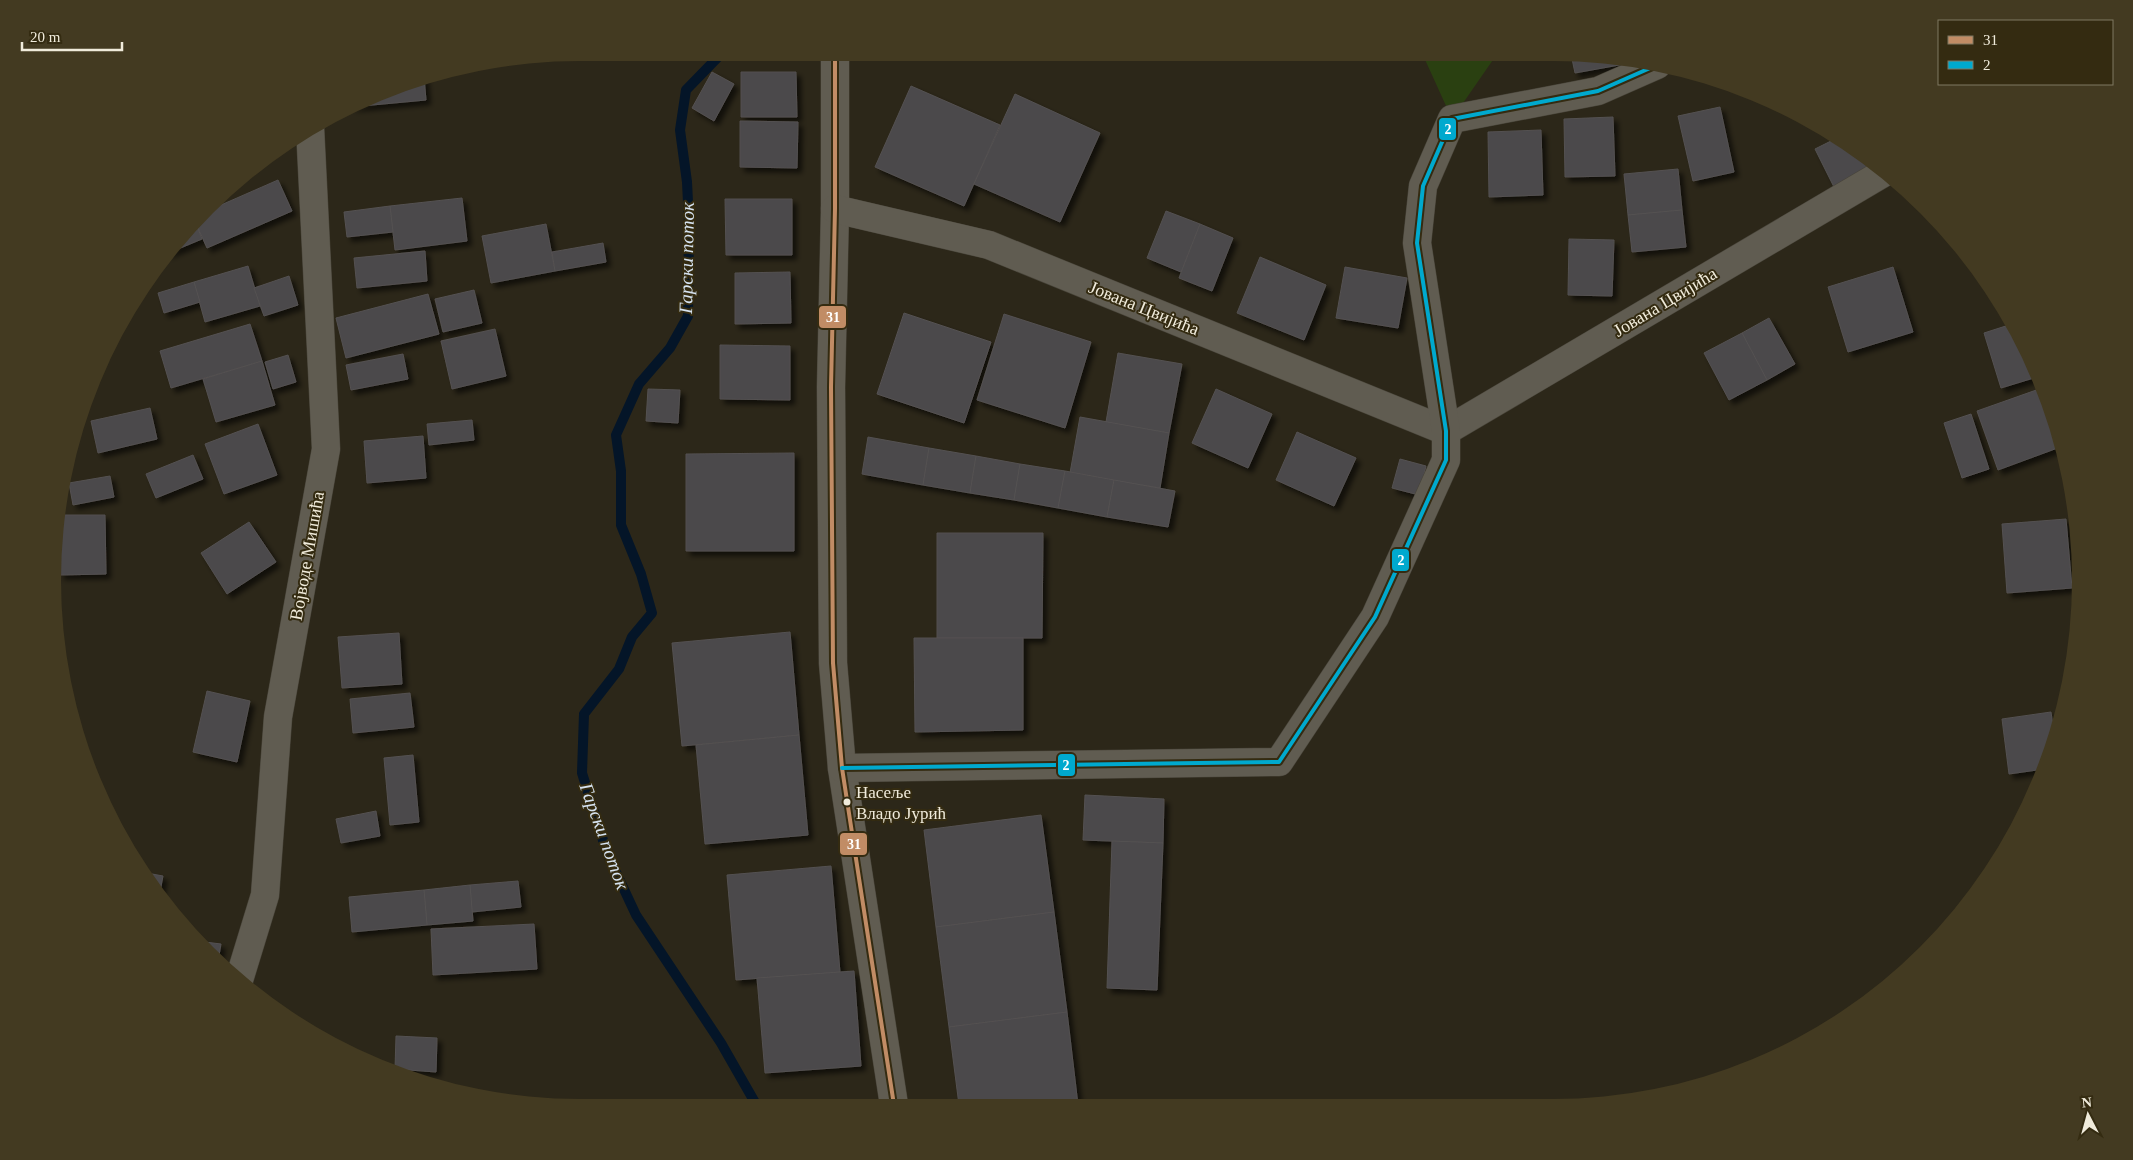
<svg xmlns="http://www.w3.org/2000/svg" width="2133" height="1160" font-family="'Times New Roman',serif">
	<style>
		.green { fill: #2a4011 }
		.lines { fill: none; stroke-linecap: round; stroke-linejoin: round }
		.stream { stroke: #041528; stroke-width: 10 }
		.building { fill: #4b494c; stroke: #545151; filter: url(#shadow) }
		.street-casing { stroke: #484439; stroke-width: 29 }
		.secondary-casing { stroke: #484439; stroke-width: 29 }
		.street { stroke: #605c51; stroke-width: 28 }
		.secondary { stroke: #605c51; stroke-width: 28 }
		.bus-1-casing { stroke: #342b11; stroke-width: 8 }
		.bus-2-casing { stroke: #342b11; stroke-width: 8 }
		.bus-1 { stroke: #c18c65; stroke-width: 4 }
		.bus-2 { stroke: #00a9ce; stroke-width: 4 }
		.bus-dot { fill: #f0ebdb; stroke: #342b11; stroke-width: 2 }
		.labels { text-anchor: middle; stroke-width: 4; stroke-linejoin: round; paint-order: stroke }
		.bus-label { font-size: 17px; fill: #f0ebdb; stroke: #342b11; text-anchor: start }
		.street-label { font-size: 18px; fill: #f0ebdb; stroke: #342b11 }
		.water-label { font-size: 19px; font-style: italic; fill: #d6e3f1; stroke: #342b11 }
		.line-badge { stroke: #342b11; stroke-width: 2 }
		.badge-label { font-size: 14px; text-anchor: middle; font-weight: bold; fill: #fff }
	</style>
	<defs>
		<filter id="shadow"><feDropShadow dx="4.5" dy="4.5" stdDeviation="2.5" flood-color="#0009"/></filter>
	</defs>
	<rect width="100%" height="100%" fill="#2c2719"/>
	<polygon class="green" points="1422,53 1497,54 1452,119"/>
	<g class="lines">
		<polyline class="stream" points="722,53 686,90 680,130 687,182 689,223 688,316 670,348 639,384 616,435 621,471 621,525 641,574 652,613 632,637 619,669 584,714 582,773 607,853 636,915 721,1043 757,1106"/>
	</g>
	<g class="building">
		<polygon points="1571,54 1587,54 1636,62 1575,73"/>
		<polygon points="712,72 734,84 714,121 692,108"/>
		<polygon points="741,72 796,72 797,117 741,117"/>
		<polygon points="424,77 426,100 351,107 410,81"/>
		<polygon points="911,86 1000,125 964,206 875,167"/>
		<polygon points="1015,94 1100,133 1060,222 974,184"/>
		<polygon points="1720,107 1734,172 1693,181 1678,116"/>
		<polygon points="1613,117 1615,176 1565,177 1564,119"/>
		<polygon points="740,121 798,122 797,168 740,167"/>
		<polygon points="1541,130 1543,195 1489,197 1488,132"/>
		<polygon points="1837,138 1877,166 1834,187 1815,149"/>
		<polygon points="1678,169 1682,210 1628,215 1624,174"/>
		<polygon points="278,180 292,211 207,248 195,221 205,212"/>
		<polygon points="462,198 467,241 395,250 390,206"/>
		<polygon points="725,199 792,199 792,255 726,255"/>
		<polygon points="390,206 393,232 347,237 344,212"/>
		<polygon points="1682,210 1686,247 1632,252 1628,215"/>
		<polygon points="1166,211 1200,224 1181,272 1147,258"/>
		<polygon points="195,221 202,239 166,254 184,232"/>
		<polygon points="546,224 555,271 491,283 482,236"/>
		<polygon points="1200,224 1233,238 1212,291 1179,278"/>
		<polygon points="1569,239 1614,240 1612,296 1568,295"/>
		<polygon points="603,243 606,262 555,271 552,252"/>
		<polygon points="425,251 427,281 357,288 354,258"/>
		<polygon points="1260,257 1326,285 1304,340 1237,313"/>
		<polygon points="248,266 260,306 205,322 194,282"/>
		<polygon points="1345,267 1407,278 1398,328 1336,318"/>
		<polygon points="1893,267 1913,332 1848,352 1828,287"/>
		<polygon points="790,272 791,323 735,324 735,273"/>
		<polygon points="289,276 298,305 264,316 254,288"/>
		<polygon points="194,282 200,302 164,313 158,293"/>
		<polygon points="474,290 482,323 443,332 435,299"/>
		<polygon points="428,294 439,334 346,358 336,318"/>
		<polygon points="904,313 991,342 964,423 877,394"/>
		<polygon points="1004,314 1091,342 1065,428 977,400"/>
		<polygon points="1769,318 1795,364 1767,380 1742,333"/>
		<polygon points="250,324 262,361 171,388 160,351"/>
		<polygon points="2012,324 2026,346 2037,377 2001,388 1984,333"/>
		<polygon points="495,329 506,376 452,389 441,341"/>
		<polygon points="1742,333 1767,380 1729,400 1704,353"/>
		<polygon points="720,345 790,346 790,400 720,399"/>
		<polygon points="1118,353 1182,364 1169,433 1106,422"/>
		<polygon points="403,354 408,379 351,390 346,365"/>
		<polygon points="288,355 296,382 273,389 265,362"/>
		<polygon points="262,361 275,405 216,422 203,379"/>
		<polygon points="2042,388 2063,446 1998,470 1977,411"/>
		<polygon points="648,389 680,390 678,423 646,421"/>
		<polygon points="1216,389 1272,414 1248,468 1192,443"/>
		<polygon points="150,408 157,439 98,453 91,421"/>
		<polygon points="1971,414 1989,469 1962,478 1944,423"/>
		<polygon points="1080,417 1169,433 1160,488 1070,473"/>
		<polygon points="472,420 474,440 429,445 427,424"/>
		<polygon points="258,424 277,475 224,494 205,444"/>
		<polygon points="1297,432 1356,458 1334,506 1276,480"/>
		<polygon points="423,436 426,478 367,483 364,441"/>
		<polygon points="868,437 929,448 923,485 862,474"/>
		<polygon points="929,448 976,456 970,493 923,485"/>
		<polygon points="794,453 794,551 686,551 686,454"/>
		<polygon points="193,455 203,479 156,498 146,474"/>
		<polygon points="976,456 1020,464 1014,500 970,493"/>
		<polygon points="1400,459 1426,466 1419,495 1392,488"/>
		<polygon points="1020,464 1065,471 1058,508 1014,500"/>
		<polygon points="1065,471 1114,480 1107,517 1058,508"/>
		<polygon points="110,476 114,497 73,505 69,483"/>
		<polygon points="1114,480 1175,491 1168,527 1107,517"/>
		<polygon points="60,515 105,515 106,574 60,575"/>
		<polygon points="2066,519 2072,588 2007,593 2002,524"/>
		<polygon points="249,522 276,562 227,594 201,553"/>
		<polygon points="937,533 1043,533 1042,638 937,638"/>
		<polygon points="790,632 799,735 682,746 672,643"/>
		<polygon points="399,633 402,684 342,688 338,637"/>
		<polygon points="914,638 1023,638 1023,730 915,732"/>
		<polygon points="207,691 250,701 237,762 193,752"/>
		<polygon points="410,693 414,727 353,733 350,699"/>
		<polygon points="2051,712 2055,740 2044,769 2009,774 2002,719"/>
		<polygon points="799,735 808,835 705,844 696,745"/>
		<polygon points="413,755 419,822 390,825 384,758"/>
		<polygon points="1085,795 1164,799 1163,843 1083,840"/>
		<polygon points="376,811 380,836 341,843 336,819"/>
		<polygon points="1041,815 1054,912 936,927 924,830"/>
		<polygon points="1112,841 1163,843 1157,990 1107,988"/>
		<polygon points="831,866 840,972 736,980 727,875"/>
		<polygon points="141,872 163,876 159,897 141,873"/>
		<polygon points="518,881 521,907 472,912 470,885"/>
		<polygon points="470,885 473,921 427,925 424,890"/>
		<polygon points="424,890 427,925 352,932 349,897"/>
		<polygon points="1054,912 1067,1012 949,1027 936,927"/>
		<polygon points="534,924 537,969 433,975 431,929"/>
		<polygon points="197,941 221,944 218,961"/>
		<polygon points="854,971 861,1066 765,1073 757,978"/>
		<polygon points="1067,1012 1078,1105 959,1105 949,1027"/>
		<polygon points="396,1036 437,1038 436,1072 395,1069"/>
	</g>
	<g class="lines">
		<g class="street-casing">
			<g id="street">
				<polyline points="835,53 835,209 831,387 833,663 842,768 894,1105"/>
				<polyline points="835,209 989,245 1446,431 1885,172"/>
				<polyline points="842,768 1279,762 1375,617 1446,460 1446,431 1417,243 1423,186 1452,119 1598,91 1657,65"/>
			</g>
		</g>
		<g class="secondary-casing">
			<polyline id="secondary" points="239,980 265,895 278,717 326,449 310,127"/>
		</g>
		<use href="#street" class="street"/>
		<use href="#secondary" class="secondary"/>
		<g class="bus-1-casing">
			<polyline id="bus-1" points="835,53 835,209 831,387 833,663 842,768 894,1105"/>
		</g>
		<g class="bus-2-casing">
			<polyline id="bus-2" points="842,768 1279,762 1375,617 1446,460 1446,431 1417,243 1423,186 1452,119 1598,91 1657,65"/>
		</g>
		<use href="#bus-1" class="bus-1"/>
		<use href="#bus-2" class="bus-2"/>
	</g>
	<circle class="bus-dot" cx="847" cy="802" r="4.5"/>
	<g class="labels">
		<g class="bus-label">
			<text x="856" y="798">Насеље<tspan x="856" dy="21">Владо Јурић</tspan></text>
		</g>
		<g class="street-label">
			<text transform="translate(1665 302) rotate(-31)" y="6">Јована Цвијића</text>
			<text transform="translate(1144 308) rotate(22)" y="6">Јована Цвијића</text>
			<text transform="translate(307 556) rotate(-80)" y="6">Војводе Мишића</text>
		</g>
		<g class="water-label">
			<text transform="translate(686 258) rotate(-89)" y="7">Гарски поток</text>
			<text transform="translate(605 836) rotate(70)" y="7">Гарски поток</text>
		</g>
	</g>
	<path d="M0 0H2133V1160H0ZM580 61H1553A519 519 0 0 1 2072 580V580A519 519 0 0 1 1553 1099H580A519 519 0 0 1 61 580V580A519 519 0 0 1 580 61Z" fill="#433a21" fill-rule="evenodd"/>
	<g class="line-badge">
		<rect x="1438" y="117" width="19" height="24" rx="5" fill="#00a9ce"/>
		<rect x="818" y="305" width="29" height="24" rx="5" fill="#c18c65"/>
		<rect x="1391" y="548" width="19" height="24" rx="5" fill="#00a9ce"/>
		<rect x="1057" y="753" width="19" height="24" rx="5" fill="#00a9ce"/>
		<rect x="839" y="832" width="29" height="24" rx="5" fill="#c18c65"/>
	</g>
	<g class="badge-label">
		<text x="1448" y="134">2</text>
		<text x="833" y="322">31</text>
		<text x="1401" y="565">2</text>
		<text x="1066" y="770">2</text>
		<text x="854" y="849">31</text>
	</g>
	<rect x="1938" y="20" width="175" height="65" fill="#342b11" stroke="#7f7862"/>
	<rect x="1948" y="36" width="25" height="8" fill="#c18c65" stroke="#7f7862"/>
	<text x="1983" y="45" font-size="15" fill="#f0ebdb">31</text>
	<rect x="1948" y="61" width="25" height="8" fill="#00a9ce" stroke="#7f7862"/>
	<text x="1983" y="70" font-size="15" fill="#f0ebdb">2</text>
	<g transform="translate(2088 1115) rotate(354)" stroke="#342b11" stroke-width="4" paint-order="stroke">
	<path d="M0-4L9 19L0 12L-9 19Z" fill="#f0ebdb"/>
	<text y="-8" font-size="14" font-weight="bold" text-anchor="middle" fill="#f0ebdb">N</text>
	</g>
	<path d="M22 42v8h100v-8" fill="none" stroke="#f0ebdb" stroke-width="2.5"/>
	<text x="30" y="42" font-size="15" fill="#f0ebdb" stroke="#342b11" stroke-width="4" paint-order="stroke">20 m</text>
</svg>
